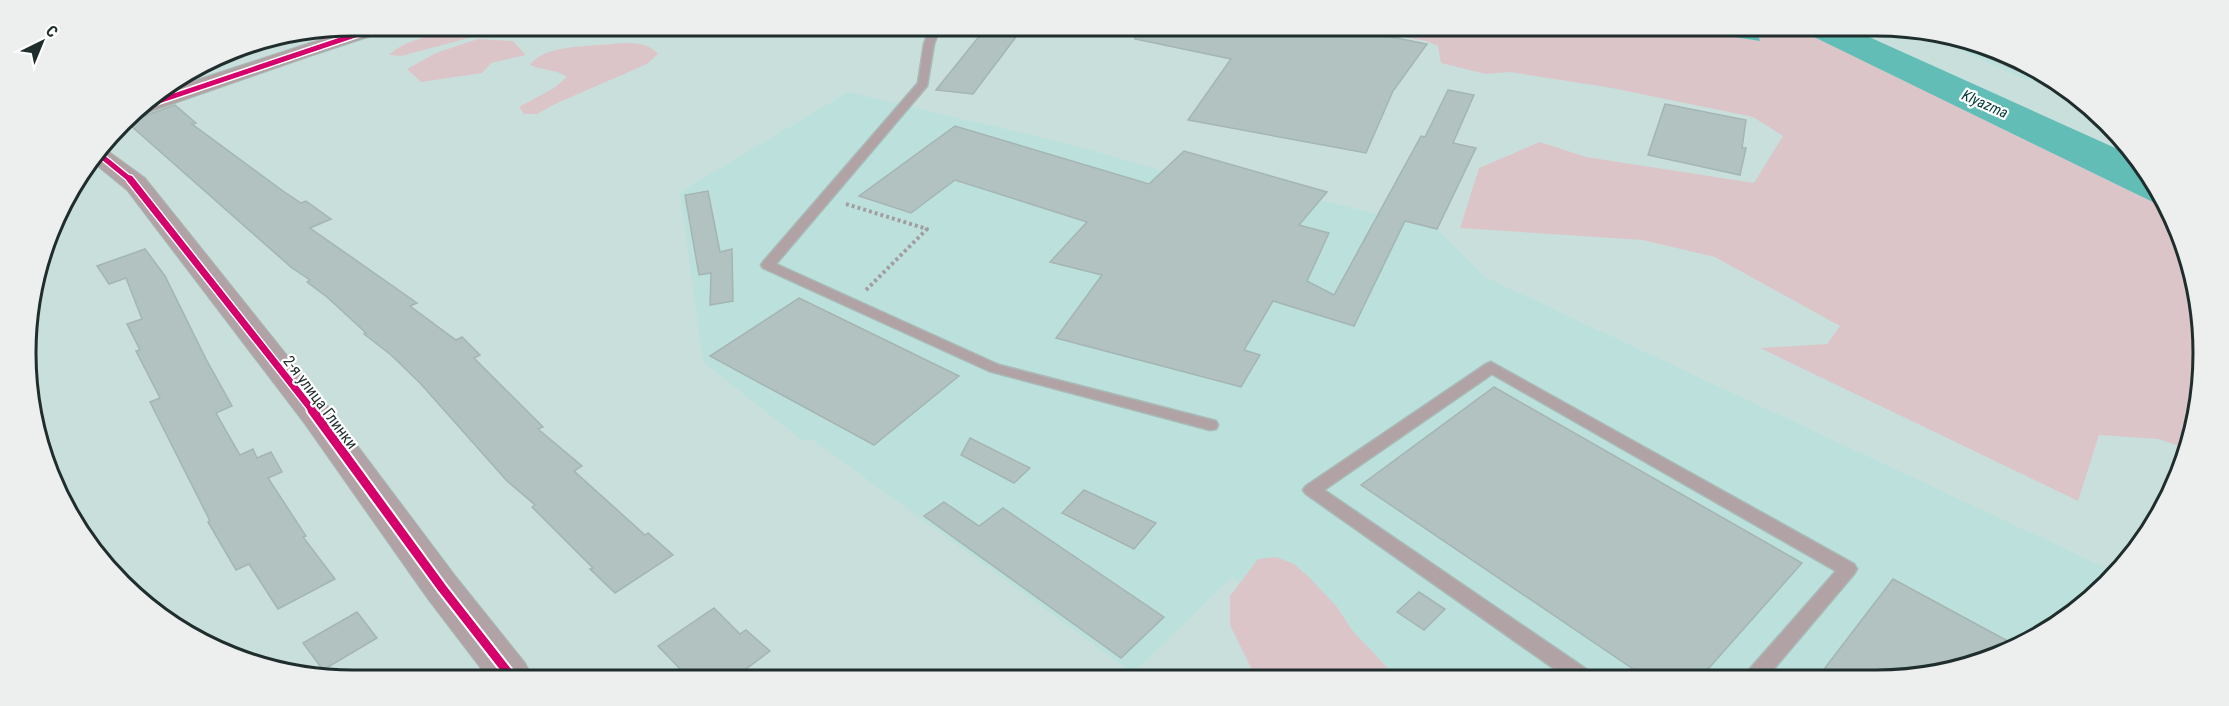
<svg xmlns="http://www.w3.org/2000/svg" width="2229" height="706" font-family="'Roboto Condensed',sans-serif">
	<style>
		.built { fill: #bce1dd }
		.green { fill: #dcc5c9 }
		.water { fill: #61bdb6 }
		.building { fill: #b1c2c0; stroke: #a4b5b3; stroke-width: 1.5 }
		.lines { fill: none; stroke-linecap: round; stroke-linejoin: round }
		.lane-casing { stroke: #a9bab7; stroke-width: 3 }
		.street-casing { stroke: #a9bab7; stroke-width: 2 }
		.path { stroke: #a29e9f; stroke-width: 4; stroke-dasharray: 3 3; stroke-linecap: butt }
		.lane { fill: #b1a3a5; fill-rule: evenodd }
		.street { fill: #b1a3a5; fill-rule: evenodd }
		.cycleway-far2-casing { stroke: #fff; stroke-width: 8 }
		.cycleway-far1-casing { stroke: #fff; stroke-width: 10 }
		.cycleway-casing { stroke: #fff; stroke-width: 13 }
		.cycleway-far2 { stroke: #d6006c; stroke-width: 5 }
		.cycleway-far1 { stroke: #d6006c; stroke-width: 7 }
		.cycleway { stroke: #d6006c; stroke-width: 9 }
		.labels { text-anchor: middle; stroke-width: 4.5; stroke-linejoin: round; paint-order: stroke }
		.far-water-label { font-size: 15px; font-style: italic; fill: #013a37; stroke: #fff }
		.street-label { font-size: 16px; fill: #1f2e2d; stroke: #fff }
		.rim { fill: none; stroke: #1f2e2d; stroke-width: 3 }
	</style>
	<rect width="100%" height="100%" fill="#c9dfdc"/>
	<g class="built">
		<polygon points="1922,32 1940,32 2058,81 2073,95 2017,76"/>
		<polygon points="848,92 1073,145 1163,171 1320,200 1437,229 1485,277 2117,573 2107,585 2021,647 1919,678 1359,676 1232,577 1133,673 813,440 802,440 703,362 680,192"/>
	</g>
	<g class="green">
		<path d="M481,26L495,31L401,56L389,55C404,38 458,28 481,26Z"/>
		<polygon points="1361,30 1695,31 1760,41 1757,31 1787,33 1814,37 2163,207 2197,289 2197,417 2186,448 2158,439 2099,435 2078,501 1760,348 1827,344 1840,326 1715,257 1642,240 1460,228 1479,168 1540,142 1586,157 1754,183 1783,136 1753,117 1612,88 1510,72 1486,74 1441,63 1438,46 1426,41"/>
		<polygon points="478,39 513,41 526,55 491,63 482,73 421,82 407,69 436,53"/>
		<path d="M619,43C635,43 647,42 658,54L647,64L555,104L537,114H524L519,107L554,88L567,77C556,69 543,71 530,65C544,43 596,47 619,43Z"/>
		<polygon points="1276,557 1294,564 1309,577 1337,607 1352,630 1396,677 1255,676 1230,625 1230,596 1258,559"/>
	</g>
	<g class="water">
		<polygon points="1695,31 1757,31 1760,41"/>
		<polygon points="1774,31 1858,32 2133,156 2148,171 2163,207 1814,37"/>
	</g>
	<g class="building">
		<polygon points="985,29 1019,33 973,94 936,90"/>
		<polygon points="1136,29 1356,30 1427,44 1393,91 1366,153 1188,120 1231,59 1135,39"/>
		<polygon points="1448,90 1474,95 1453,143 1476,148 1437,229 1405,221 1354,326 1273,301 1244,350 1260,355 1241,387 1056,338 1102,275 1050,262 1087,222 955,180 911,213 859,196 955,126 1149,184 1184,151 1327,192 1299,225 1329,233 1307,281 1334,295 1421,136 1425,137"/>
		<polygon points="1665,104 1746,120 1742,148 1746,148 1740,175 1648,155"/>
		<polygon points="175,105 196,123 192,124 283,191 301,203 306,201 331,219 310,228 417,303 410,306 456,340 462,337 480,355 474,358 543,427 538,429 582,466 574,471 645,535 648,533 673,555 615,593 590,569 593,568 532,507 535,505 507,481 420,383 391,355 364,334 366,333 327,297 307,282 310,280 292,268 130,125 121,128 129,117 144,116"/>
		<polygon points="708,191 720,252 732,249 733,301 710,305 711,273 699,275 685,195"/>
		<polygon points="145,249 165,276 206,359 232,406 216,413 240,455 253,449 257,458 271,452 282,472 268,478 306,536 303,537 335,579 278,609 249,564 236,570 208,522 210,521 150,402 160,398 136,351 140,350 127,324 142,319 126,278 109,284 97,266"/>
		<polygon points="799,298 959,376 874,445 710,356"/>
		<polygon points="1494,387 1802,563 1701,677 1645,677 1361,485"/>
		<polygon points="970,438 1030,468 1014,483 961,455"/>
		<polygon points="1084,490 1156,523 1134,549 1062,513"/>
		<polygon points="944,502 979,526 1003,508 1164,617 1121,658 924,516"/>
		<polygon points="1893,579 2019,647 1919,678 1818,677"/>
		<polygon points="1419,592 1445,609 1424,630 1397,612"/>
		<polygon points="714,608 740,634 746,630 770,651 738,675 686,675 658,646"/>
		<polygon points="357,612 377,638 323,670 303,643"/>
	</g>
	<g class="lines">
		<g class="lane-casing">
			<g id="lane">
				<polygon points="930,28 940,28 934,44 927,86 776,264 999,365 1216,421 1218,425 1216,429 1210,430 989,371 763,268 761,265 763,262 918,83 924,44"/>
				<polygon points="1955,38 2058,81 2062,85 2022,72 1955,42"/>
				<polygon points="1491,362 1854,564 1857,569 1854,574 1767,677 1745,677 1748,671 1836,571 1492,374 1324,490 1589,671 1592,677 1566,677 1306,494 1303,490 1306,486 1486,364"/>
			</g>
		</g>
		<g class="street-casing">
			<g id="street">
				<polygon points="362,26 393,26 389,30 310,56 143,114 131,115 137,107 160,92"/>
				<polygon points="105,149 145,178 329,408 456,577 525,663 531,675 486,675 428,599 305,424 127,190 94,163"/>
			</g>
		</g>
		<polyline class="path" points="846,204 927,229 865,291"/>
		<use href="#lane" class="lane"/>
		<use href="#street" class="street"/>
		<g class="cycleway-far2-casing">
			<g id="cycleway-far2">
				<polyline points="135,109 382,26"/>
				<polyline points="100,155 132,181"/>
			</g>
		</g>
		<g class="cycleway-far1-casing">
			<polyline id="cycleway-far1" points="130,179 313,411"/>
		</g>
		<g class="cycleway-casing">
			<polyline id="cycleway" points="312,410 442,588 510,675"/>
		</g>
		<use href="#cycleway-far2" class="cycleway-far2"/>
		<use href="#cycleway-far1" class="cycleway-far1"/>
		<use href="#cycleway" class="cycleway"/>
	</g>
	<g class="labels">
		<g class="far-water-label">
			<text transform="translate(1985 104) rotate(24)" y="5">Klyazma</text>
		</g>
		<g class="street-label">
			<text transform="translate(321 402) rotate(53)" y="6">2-я улица Глинки</text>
		</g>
	</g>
	<path d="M0 0H2229V706H0ZM353 36H1876A317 317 0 0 1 2193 353V353A317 317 0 0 1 1876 670H353A317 317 0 0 1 36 353V353A317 317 0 0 1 353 36Z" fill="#edeeee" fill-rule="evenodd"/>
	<path class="rim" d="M353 36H1876A317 317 0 0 1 2193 353V353A317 317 0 0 1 1876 670H353A317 317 0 0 1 36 353V353A317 317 0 0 1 353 36Z"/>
	<g transform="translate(42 42) rotate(43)" stroke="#ffffff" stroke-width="4.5" paint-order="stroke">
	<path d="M0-4.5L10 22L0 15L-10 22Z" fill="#1f2e2d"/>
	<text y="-9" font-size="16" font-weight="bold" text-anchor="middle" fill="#1f2e2d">С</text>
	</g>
</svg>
